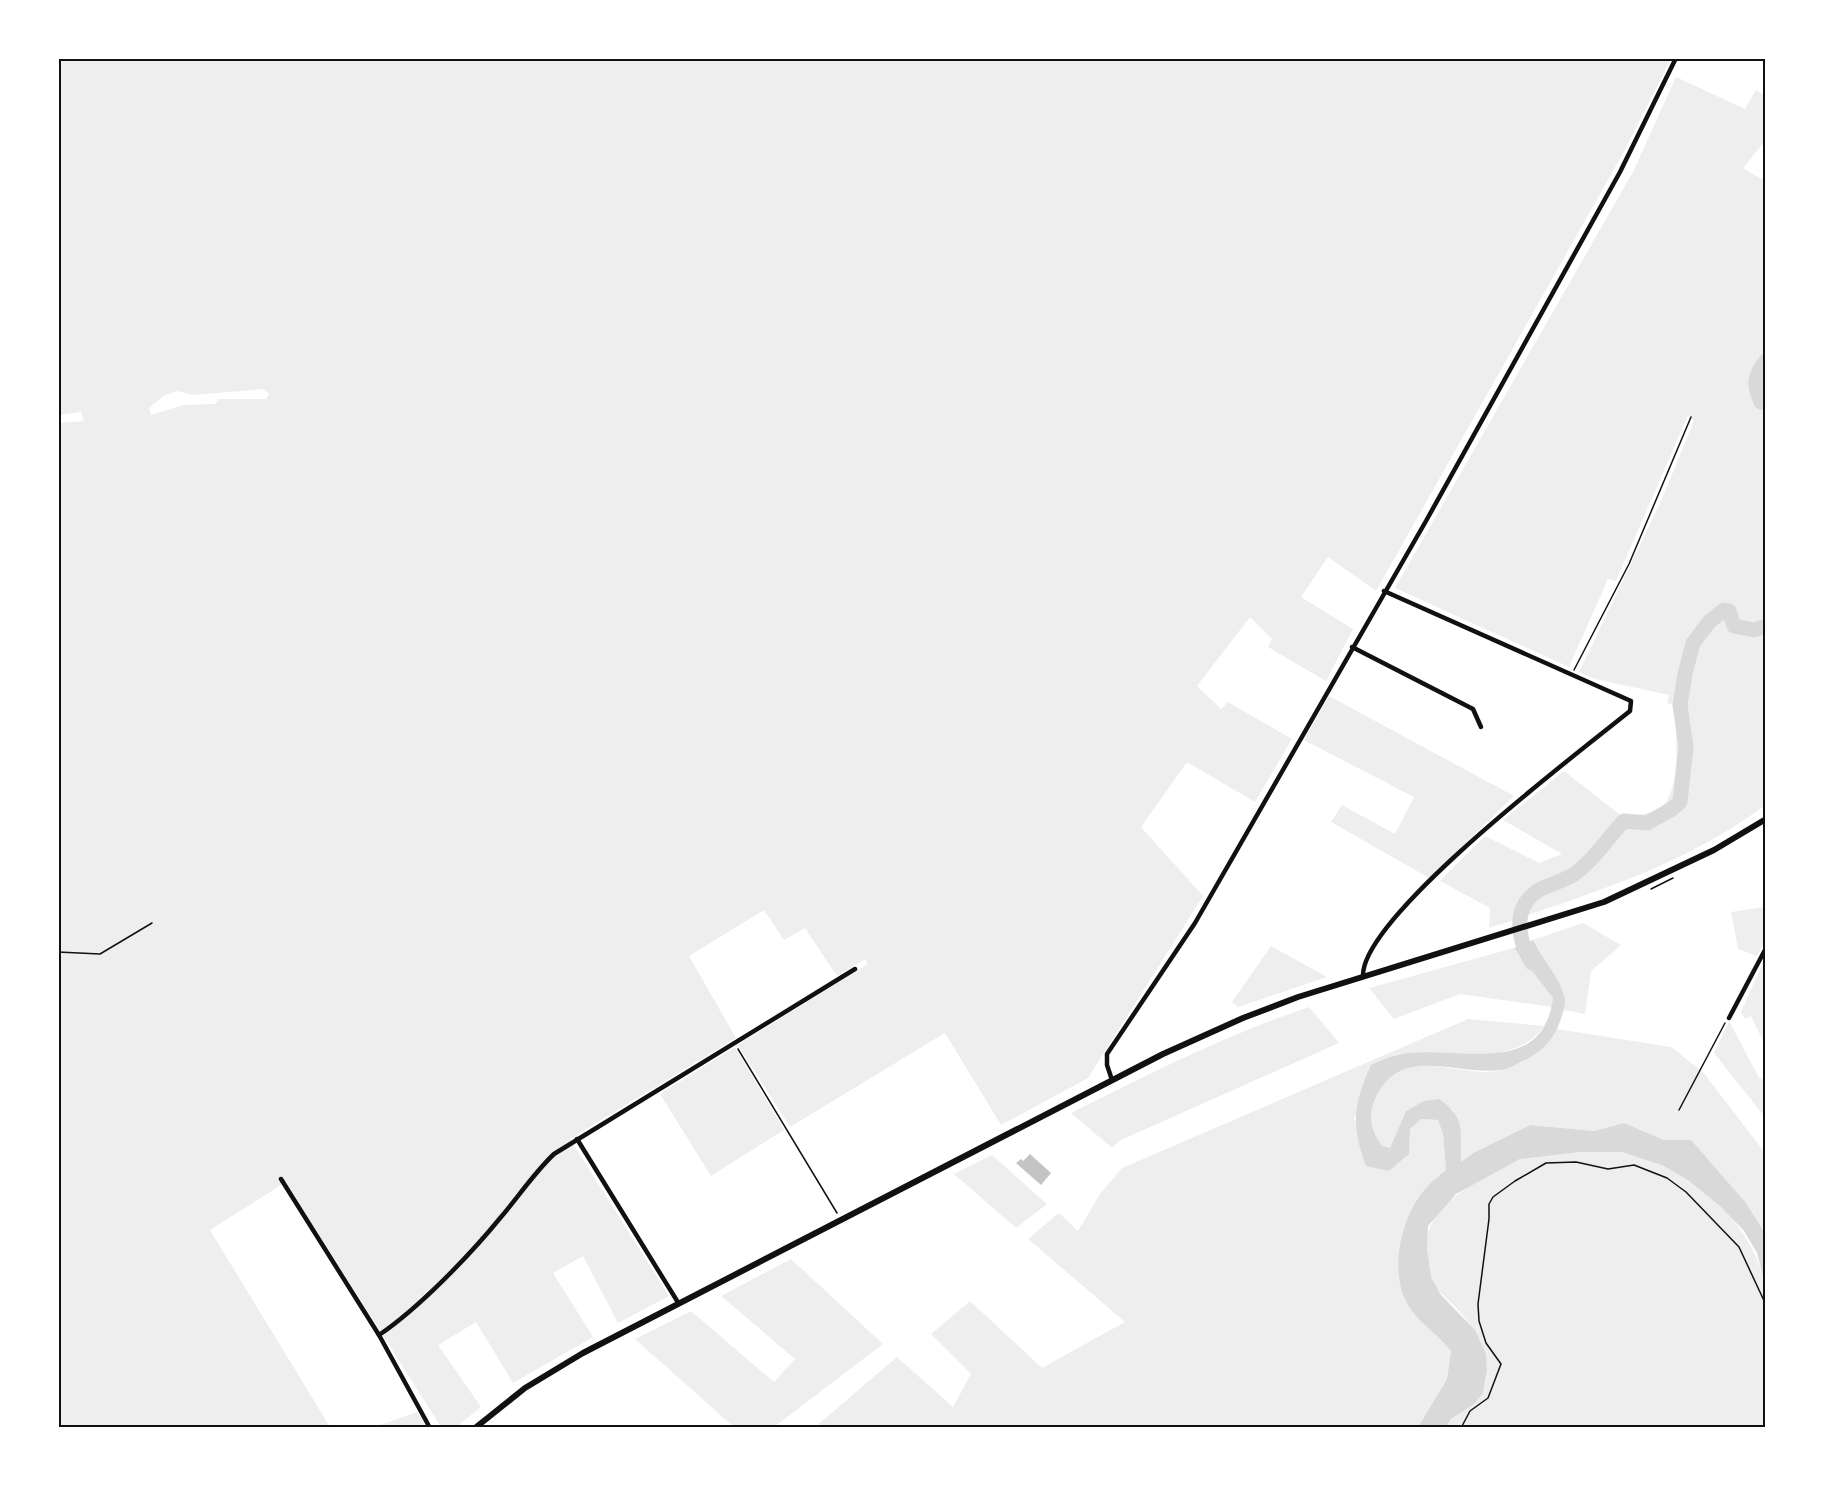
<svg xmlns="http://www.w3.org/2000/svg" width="1824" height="1486" font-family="Inter,sans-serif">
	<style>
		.green { fill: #eee; fill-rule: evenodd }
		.water { fill: #d9d9d9 }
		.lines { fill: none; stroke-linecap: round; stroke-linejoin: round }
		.river { stroke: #d9d9d9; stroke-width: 15 }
		.building { fill: #c4c4c4 }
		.path { stroke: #111; stroke-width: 1.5 }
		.minor { stroke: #111; stroke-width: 4.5 }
		.secondary { stroke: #111; stroke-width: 6 }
		.neatline { fill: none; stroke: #111; stroke-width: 2 }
	</style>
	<rect width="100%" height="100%" fill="#fff"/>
	<g class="green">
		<path d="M58,59H1671L1622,155L1376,591L1328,557L1301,597L1353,629L1326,681L1268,647L1272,639L1250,617L1197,686L1221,709L1228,702L1292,739L1255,802L1187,762L1141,827L1203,896L1088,1078L1001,1125L945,1033L790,1127L738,1045L868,964L865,959L837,976L805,928L784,940L764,910L689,956L736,1038L570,1139L669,1296L618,1323L583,1256L553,1273L593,1337L513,1383L476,1322L438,1345L481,1407L455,1428L441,1427L286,1182L210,1230L330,1427H59L58,423L84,421L81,412L59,415ZM264,389L269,394L266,399H219L215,404L184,405L151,415L149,408L163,396L177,391L193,395Z"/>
		<path d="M1676,77L1745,109L1756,90L1765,96V141L1743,168L1766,182L1765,805C1685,866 1584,896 1489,928L1490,908L1440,881L1485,836L1539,863L1562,854L1503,820L1564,771L1624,818C1635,815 1652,814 1660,808C1683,791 1675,731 1675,705L1667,703L1669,695L1595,679L1579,672L1662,499L1694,421L1688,415L1616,581L1608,579L1569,667L1395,588L1633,172Z"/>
		<polygon points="1329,696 1514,796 1429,878 1331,822 1342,805 1395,834 1414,797 1304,740"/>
		<polygon points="1765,897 1765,940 1757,956 1738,949 1731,912 1765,907 1763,898"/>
		<path d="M1583,923L1621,945L1591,971L1585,1014L1564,1010C1567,984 1544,963 1533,940Z"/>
		<polygon points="1271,946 1327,977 1238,1007 1232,1002"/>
		<polygon points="1514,948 1553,998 1552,1007 1460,994 1394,1019 1369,988"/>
		<polygon points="1765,958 1765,1045 1751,1016 1745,1019 1741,1012"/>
		<path d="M1309,1007L1339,1043L1121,1140L1112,1148L1071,1113C1149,1074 1226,1035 1309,1007Z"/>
		<path d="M1468,1019L1544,1026C1516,1069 1438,1052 1394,1055L1354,1119L1389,1171L1409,1154L1410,1129L1421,1119L1438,1120L1443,1134L1446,1170L1424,1190L1403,1232L1412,1312L1438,1333L1451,1351L1447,1379L1418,1427L814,1428L897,1357L953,1407L971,1374L931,1334L970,1301L1042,1368L1125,1322L1028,1239L1059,1213L1078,1231L1100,1194L1122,1168Z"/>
		<polygon points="1729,1021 1758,1076 1765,1082 1765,1117 1714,1053"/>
		<path d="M1557,1029L1671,1047L1703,1072L1765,1153V1233L1746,1203L1690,1140H1664L1624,1123L1594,1131L1530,1125L1475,1152L1461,1163L1453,1109L1406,1111L1390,1148L1382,1147C1372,1132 1367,1116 1375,1099C1402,1038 1458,1081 1503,1070C1516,1066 1540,1045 1553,1037Z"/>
		<polygon points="735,1047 784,1130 711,1176 660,1094"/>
		<path d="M1580,1152C1593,1152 1608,1151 1621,1152C1683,1160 1755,1224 1765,1285C1768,1298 1765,1313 1765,1326C1765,1360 1765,1394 1765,1427H1446C1461,1402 1483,1412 1487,1373C1489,1353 1473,1326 1460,1312C1449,1300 1437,1293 1431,1277C1412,1224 1447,1198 1489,1175C1499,1170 1510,1162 1521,1159C1540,1153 1561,1154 1580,1152Z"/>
		<polygon points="992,1155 1047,1204 1016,1228 954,1174"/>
		<polygon points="791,1259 883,1344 774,1427 734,1427 635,1339 691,1311 774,1382 795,1359 721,1296"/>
		<polygon points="417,1412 427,1427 375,1427"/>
	</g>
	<path class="water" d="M1533,940C1542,959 1559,976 1564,996C1567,1005 1561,1018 1558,1027C1553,1040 1539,1053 1527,1059C1519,1062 1510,1069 1501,1070C1455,1076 1400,1043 1375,1099C1367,1116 1372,1132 1382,1146L1390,1148L1406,1111L1424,1101L1439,1099C1467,1118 1460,1133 1461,1162L1475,1152L1530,1125L1594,1131L1624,1123L1664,1140H1691L1746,1203L1765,1233V1284L1757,1253L1744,1231L1721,1207L1688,1180L1662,1165L1622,1152H1580L1520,1159L1456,1194L1428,1226L1427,1250L1431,1277L1441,1295L1475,1330L1486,1354L1487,1371L1483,1393L1474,1404L1451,1419L1446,1427H1418L1447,1379L1451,1351C1439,1335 1422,1325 1412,1311C1387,1278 1399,1220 1425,1189C1431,1182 1439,1176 1446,1170L1443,1134L1438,1120L1421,1119L1410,1129L1409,1154L1389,1171L1366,1166C1351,1125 1353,1105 1371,1065C1378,1062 1386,1058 1393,1056C1446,1040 1542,1085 1553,998L1514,948Z"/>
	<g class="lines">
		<g class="river">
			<path d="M1766,361C1754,376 1753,385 1761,402L1766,400"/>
			<path d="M1532,963C1517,939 1512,907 1539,890C1551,883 1566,881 1577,872C1595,859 1608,837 1624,821L1647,823L1672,809L1680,802L1686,747L1680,705L1685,674L1693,643L1710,621L1724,610L1729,611L1734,626L1754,630L1766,626"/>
		</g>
	</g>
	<polygon class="building" points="1030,1154 1051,1173 1041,1185 1016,1163 1021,1159 1023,1161"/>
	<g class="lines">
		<g class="path">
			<polyline points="1574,670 1629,564 1691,417"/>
			<polyline points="1651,889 1673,878"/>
			<polyline points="58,952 100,954 152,923"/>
			<polyline points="738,1049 837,1213"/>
			<polyline points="1679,1110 1725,1023"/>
			<polyline points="1461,1428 1470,1411 1488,1398 1501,1364 1486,1343 1479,1321 1478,1304 1489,1219 1489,1204 1493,1197 1515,1181 1546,1163 1576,1162 1608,1169 1634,1165 1667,1178 1686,1192 1739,1247 1766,1305"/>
		</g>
		<g class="minor">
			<polyline points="1352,647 1473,709 1481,727"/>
			<path d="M1363,976C1361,917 1579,752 1630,711L1631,701L1384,591"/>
			<polyline points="1729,1018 1766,948"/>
			<polyline points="1112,1080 1107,1065 1107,1054 1195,923 1426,521 1620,172 1676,58"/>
			<polyline points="577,1139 679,1304"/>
			<polyline points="281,1179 379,1335 430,1428"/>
			<path d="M379,1335C419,1308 470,1255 501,1217C519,1196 534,1173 554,1154L855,969"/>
		</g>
		<polyline class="secondary" points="475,1428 525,1388 583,1353 1163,1054 1243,1018 1298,997 1604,902 1714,850 1766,819"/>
	</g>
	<rect width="1824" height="1486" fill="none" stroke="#ffffff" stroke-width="120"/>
	<rect x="60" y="60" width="1704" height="1366" class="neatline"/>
</svg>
